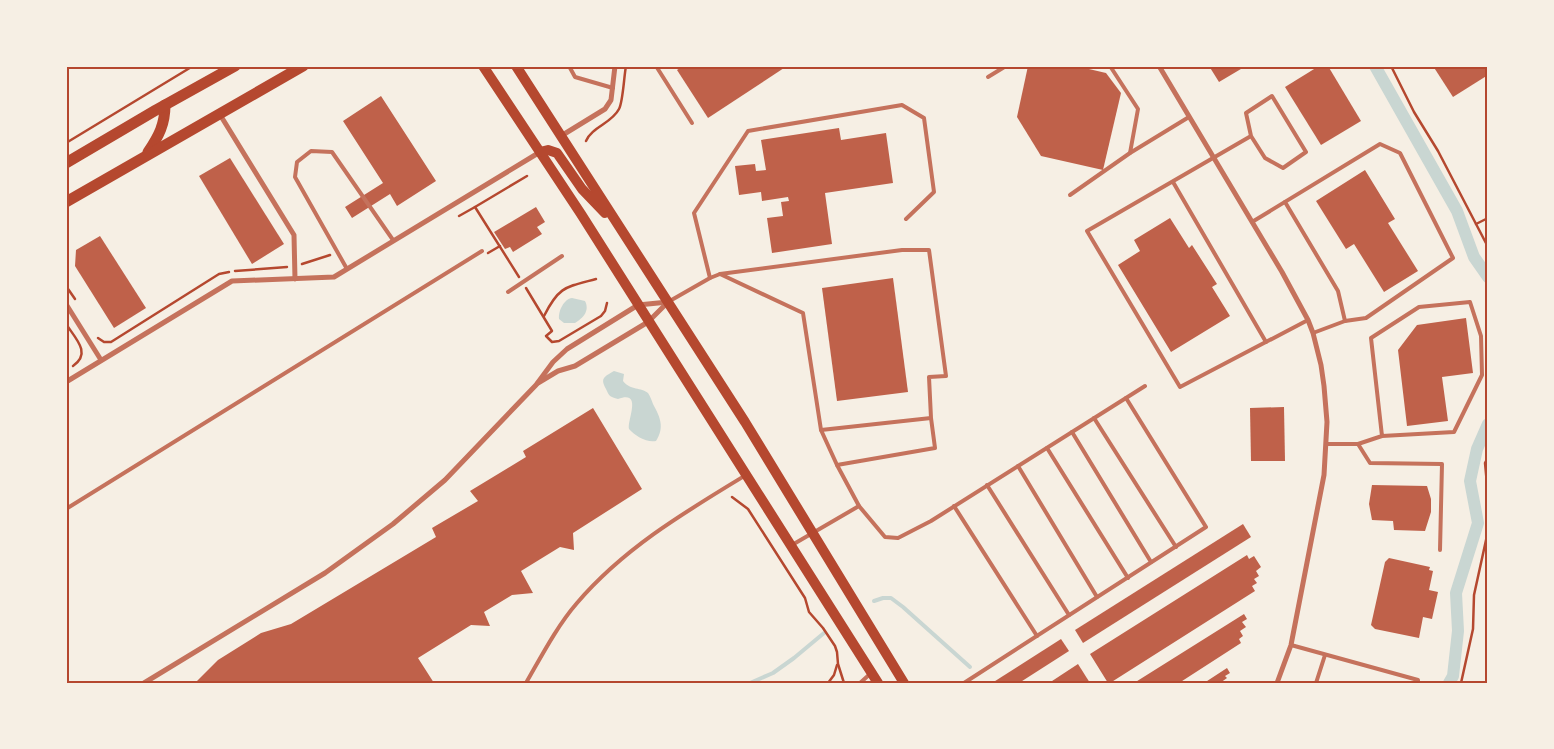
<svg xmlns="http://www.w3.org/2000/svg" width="1554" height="749" font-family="Manrope,sans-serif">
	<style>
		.water { fill: #c9d6d2 }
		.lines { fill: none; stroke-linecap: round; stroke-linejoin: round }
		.stream { stroke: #c9d6d2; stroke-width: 4 }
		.canal { stroke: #c9d6d2; stroke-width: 12 }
		.building { fill: #bf614a }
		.path { stroke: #b5482f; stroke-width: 2.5 }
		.service { stroke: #c5725c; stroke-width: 4 }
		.minor { stroke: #c5725c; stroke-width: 5 }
		.secondary { stroke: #b5482f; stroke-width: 10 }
		.primary { stroke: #b5482f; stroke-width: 11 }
		.neatline { fill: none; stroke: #b5482f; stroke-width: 2 }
	</style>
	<rect width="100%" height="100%" fill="#f6efe4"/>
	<g class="water">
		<path d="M572,298L585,301C590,311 583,318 575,323H564L559,319C558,311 564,299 572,298Z"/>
		<path d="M614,371L624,374L623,381C631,391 641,387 648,393C650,396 652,401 653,404C660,417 665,427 656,441C647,443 635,436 629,429C627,420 643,390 618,399C610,397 609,396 606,389C600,378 604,377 614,371Z"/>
	</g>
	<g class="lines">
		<g class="stream">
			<polyline points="874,601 883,598 891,598 903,607 970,667"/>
			<polyline points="750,683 773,673 794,658 824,633"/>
		</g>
		<g class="canal">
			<polyline points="1375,66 1457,211 1474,257 1488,277"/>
			<polyline points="1449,683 1453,676 1458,631 1456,593 1478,523 1470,481 1477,449 1488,424"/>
		</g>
	</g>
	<g class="building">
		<polygon points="683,66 787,66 708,118 677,70"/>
		<polygon points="1028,66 1076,66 1106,73 1121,93 1103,170 1041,156 1017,117"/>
		<polygon points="1209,66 1246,66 1219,82"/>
		<polygon points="1319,66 1328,66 1361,121 1321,145 1285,87"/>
		<polygon points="1433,66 1488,66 1488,75 1453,97"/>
		<polygon points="381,96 436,181 397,206 390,194 352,218 345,207 383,183 343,121"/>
		<polygon points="839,128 841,140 886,133 893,183 825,193 832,244 772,253 767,218 783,216 781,202 789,201 788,197 762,201 761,192 739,195 735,166 755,164 756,171 766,170 761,140"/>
		<polygon points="230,158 284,244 252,264 199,176"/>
		<polygon points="1365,170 1395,219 1388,223 1418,271 1384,292 1354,244 1346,249 1316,201"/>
		<polygon points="536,207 545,222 537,227 542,234 513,252 510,247 505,249 494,232"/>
		<polygon points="1170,218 1189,248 1192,245 1217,284 1212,287 1230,316 1171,352 1118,265 1140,251 1134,240"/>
		<polygon points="100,236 146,308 114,328 75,266 76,250"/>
		<polygon points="893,278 908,392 837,401 822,288"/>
		<polygon points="1466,318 1473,373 1442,377 1448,421 1407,426 1398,350 1417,325"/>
		<polygon points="1284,407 1285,461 1251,461 1250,408"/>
		<polygon points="593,408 642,489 573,533 574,550 560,547 521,571 533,593 512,595 484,612 490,626 471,625 418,658 434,683 195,683 218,660 261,633 291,624 436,537 432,528 478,501 470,491 526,457 523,451"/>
		<polygon points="1372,485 1427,486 1431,499 1431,512 1425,531 1394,530 1393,521 1372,520 1369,504"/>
		<polygon points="1243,524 1251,537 1083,643 1075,630"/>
		<polygon points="1247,555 1249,559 1254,556 1261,567 1256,571 1259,576 1254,579 1257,583 1252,586 1255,591 1110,683 1108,683 1090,654"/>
		<polygon points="1389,558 1430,567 1429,570 1433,571 1429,590 1438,592 1432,619 1423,617 1419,638 1375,629 1371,625 1385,562"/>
		<polygon points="1244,614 1247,619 1242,622 1246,627 1240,631 1243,636 1239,639 1241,643 1179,683 1134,683"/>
		<polygon points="1061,639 1069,651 1019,683 992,683"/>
		<polygon points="1078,664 1090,683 1049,683"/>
		<polygon points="1227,668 1230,673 1225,676 1227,678 1220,683 1204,683"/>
	</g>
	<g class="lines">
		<g class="path">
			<polyline points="1391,66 1414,112 1438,151 1488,247"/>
			<path d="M586,141C592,127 612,123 619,109C623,102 624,76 626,66"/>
			<polyline points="66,143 193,66"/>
			<polyline points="459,216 475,207"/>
			<polyline points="1476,224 1488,218"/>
			<polyline points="488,253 500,246"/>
			<polyline points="302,264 330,255"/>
			<polyline points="235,271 287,267"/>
			<polyline points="519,277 475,207 527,176"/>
			<polyline points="66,286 75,299"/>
			<polyline points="526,288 552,331 546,336 552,342 559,341 601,316 605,311 607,303"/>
			<path d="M544,316C559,286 566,287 596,279"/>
			<path d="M66,324C75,338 92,353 73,366"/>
			<polyline points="98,338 104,342 111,342 219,274 229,272"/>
			<polyline points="1488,457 1485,463 1488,495"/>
			<polyline points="732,497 748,509 805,598 809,612 823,628 835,646 837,652 838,664 844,683"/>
			<polyline points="828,683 834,675 837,665"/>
			<polyline points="1461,683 1473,629 1474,595 1488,531"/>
		</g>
		<g class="service">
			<polyline points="569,66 575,77 613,88"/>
			<polyline points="656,66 692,123"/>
			<polyline points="1110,66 1138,109 1130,153 1189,117"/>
			<polyline points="988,77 1006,66"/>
			<polyline points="1251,136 1246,113 1272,96 1306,152 1283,168 1265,158 1251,136 1087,231 1180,387 1308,320"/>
			<polyline points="1173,182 1266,342"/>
			<polyline points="1070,195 1130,153"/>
			<polyline points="1285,202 1338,291 1345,321"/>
			<polyline points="1252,222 1380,144 1400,153 1453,258 1366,318 1345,321 1313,333"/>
			<polyline points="347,269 295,177 297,162 311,151 332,152 393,240"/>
			<polyline points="720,274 803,313 821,430"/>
			<polyline points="710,278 694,213 748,131 902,105 924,118 934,192 906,219"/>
			<polyline points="508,292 562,256"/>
			<polyline points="668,302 710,278 720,274 902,250 929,250 946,376 929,377 931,418 821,430 837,465 935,448 931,418"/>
			<polyline points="1094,418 1176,547"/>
			<polyline points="1072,432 1151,562"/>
			<polyline points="1327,444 1358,444 1370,463 1442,464 1440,550"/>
			<polyline points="1358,444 1382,436 1454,432 1482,375 1481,336 1470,302 1419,307 1371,338 1382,436"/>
			<polyline points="1047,448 1128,578"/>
			<polyline points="1018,466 1097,597"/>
			<polyline points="987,485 1069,615"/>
			<polyline points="859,506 885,537 898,538 931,521 1145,386"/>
			<polyline points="954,506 1037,636"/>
			<polyline points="66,509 482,251"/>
			<polyline points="792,545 859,506 837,465"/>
			<polyline points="1291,645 1418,680 1418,683"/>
			<path d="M526,683C541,657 557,626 577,603C624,548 685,512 746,475"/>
			<polyline points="860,683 870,674"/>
			<polyline points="964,683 1206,527 1126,398"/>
			<polyline points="1316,683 1325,655"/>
		</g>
		<g class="minor">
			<polyline points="1159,66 1282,272 1308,320 1313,333 1321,365 1324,386 1327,422 1324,475 1291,645 1277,683"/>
			<polyline points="219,113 294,235 295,279"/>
			<polyline points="561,136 605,109 611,100 615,66"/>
			<polyline points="66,304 101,360"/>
			<polyline points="66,382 232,281 334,277 540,152"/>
			<polyline points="538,383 558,371 575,366 648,322 668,302"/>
			<polyline points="144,683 325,573 393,524 445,480 536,385 553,362 567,349 638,305 668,302"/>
		</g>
		<g class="secondary">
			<polyline points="483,66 581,214 878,683"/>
			<polyline points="516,66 745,422 904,683"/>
			<polyline points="540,152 548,150 557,153 582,189 605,213"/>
		</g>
		<g class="primary">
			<path d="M148,152C159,136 165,124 165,105"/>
			<polyline points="66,163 156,110 235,66"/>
			<polyline points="66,202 303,66"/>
		</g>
	</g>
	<rect width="1554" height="749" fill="none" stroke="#f6efe4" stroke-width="135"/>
	<rect x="68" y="68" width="1418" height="614" class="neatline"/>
</svg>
